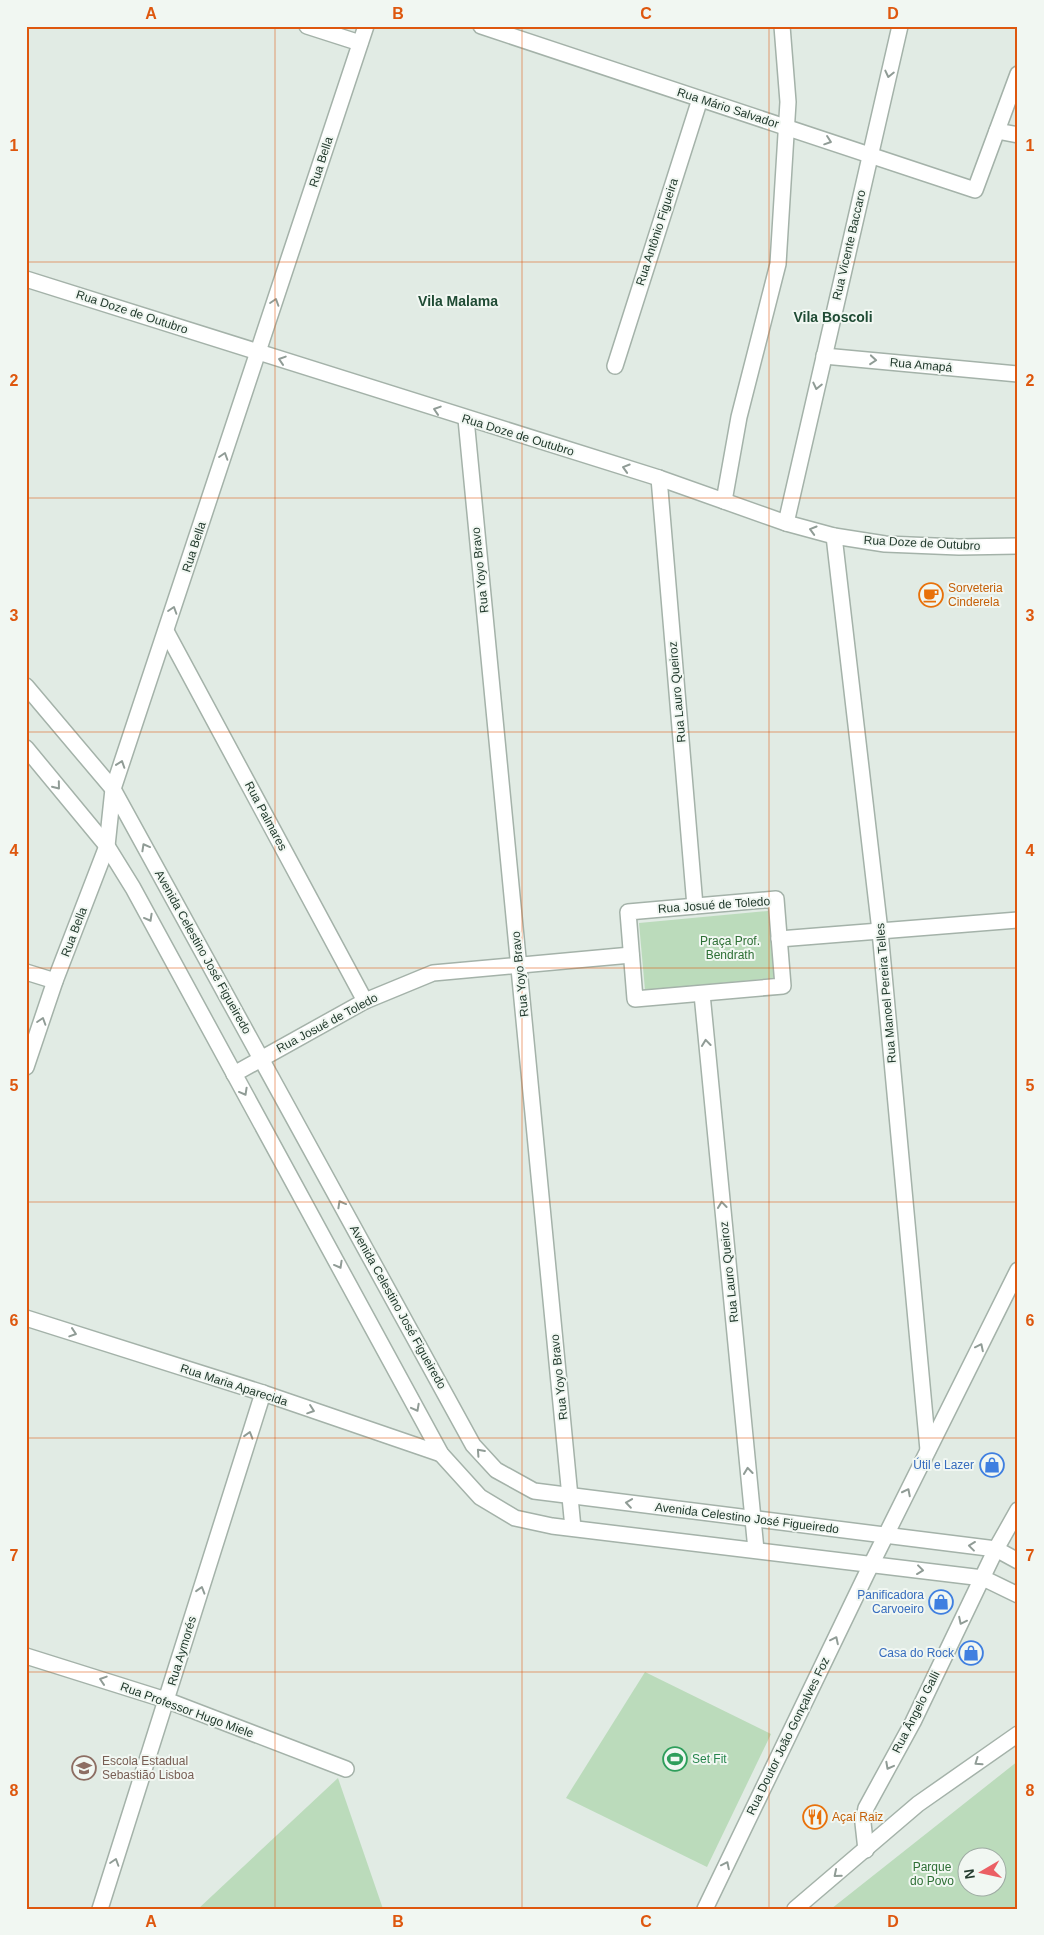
<svg xmlns="http://www.w3.org/2000/svg" width="1044" height="1935" font-family="Helvetica,sans-serif">
	<style>
		.green { fill: #bbdbbb; fill-rule: evenodd }
		.lines { fill: none; stroke-linecap: round; stroke-linejoin: round }
		.minor-casing { stroke: #a4b2a9; stroke-width: 18 }
		.minor { stroke: #fff; stroke-width: 15 }
		.oneway { stroke: #909c96 }
		.grid { fill: none; stroke: #de570e; stroke-width: 1; stroke-opacity: 0.55 }
		.labels { text-anchor: middle; stroke-width: 4; stroke-linejoin: round; paint-order: stroke }
		.street-label { font-size: 12px; fill: #223a2d; stroke: #f1f7f2 }
		.food-label { font-size: 12px; fill: #c56008; stroke: #f1f7f2; text-anchor: start }
		.park-label { font-size: 12px; fill: #2e6f35; stroke: #f1f7f2 }
		.shop-label { font-size: 12px; fill: #366cbe; stroke: #f1f7f2; text-anchor: end }
		.leisure-label { font-size: 12px; fill: #27864d; stroke: #f1f7f2; text-anchor: start }
		.education-label { font-size: 12px; fill: #785e54; stroke: #f1f7f2; text-anchor: start }
		.neighbourhood-label { font-size: 14px; font-weight: bold; fill: #1f4b34; stroke: #f1f7f2 }
		.neatline { fill: none; stroke: #de570e; stroke-width: 2 }
		.grid-label { font-size: 16px; text-anchor: middle; font-weight: bold; fill: #de570e }
	</style>
	<rect width="100%" height="100%" fill="#e1ebe4"/>
	<g class="green">
		<polygon points="768,911 774,978 645,990 639,923"/>
		<polygon points="645,1672 771,1734 707,1867 566,1798"/>
		<path d="M1018,1761V1909H831ZM966,1858H996V1888H966Z"/>
		<polygon points="338,1778 383,1909 198,1909"/>
	</g>
	<g class="lines">
		<g class="minor-casing">
			<g id="minor">
				<polyline points="307,26 360,43"/>
				<polyline points="481,26 975,190 1018,74"/>
				<polyline points="997,131 1018,135"/>
				<polyline points="26,279 659,478 786,523 834,536 885,544 959,547 1018,546"/>
				<polyline points="824,356 1018,374"/>
				<polyline points="615,366 700,99"/>
				<polyline points="466,419 573,1528"/>
				<polyline points="659,478 695,906"/>
				<polyline points="724,501 739,417 778,264 788,102 782,26"/>
				<polyline points="786,523 900,26"/>
				<polyline points="834,536 880,931 928,1450"/>
				<polyline points="166,631 365,1001"/>
				<polyline points="26,686 113,789 473,1445 496,1470 534,1491 996,1549 1018,1561"/>
				<polyline points="26,748 107,846 133,888 441,1454 480,1497 515,1518 552,1526 983,1578 1018,1595"/>
				<polygon points="776,899 783,986 635,999 628,912"/>
				<polyline points="779,939 1018,920"/>
				<polyline points="26,972 55,981"/>
				<polyline points="702,994 756,1550"/>
				<polyline points="26,1067 55,981 107,846 113,789 366,26"/>
				<polyline points="234,1074 365,1001 433,973 631,955"/>
				<polyline points="26,1318 263,1393 441,1454"/>
				<polyline points="26,1656 166,1700 346,1769"/>
				<polyline points="866,1850 863,1823 866,1808 913,1722 996,1549 1018,1510"/>
				<polyline points="100,1909 263,1393"/>
				<polyline points="705,1909 866,1575 1018,1270"/>
				<polyline points="795,1909 918,1804 1018,1734"/>
			</g>
		</g>
		<use href="#minor" class="minor"/>
	</g>
	<defs><path id="oneway-chevron" d="M-2-3.5L2.5 0L-2 3.5" fill="none" stroke-width="1.6" stroke-linecap="round" stroke-linejoin="round" transform="scale(1.25)"/></defs>
	<g class="oneway">
		<use href="#oneway-chevron" transform="translate(889 74) rotate(103)"/>
		<use href="#oneway-chevron" transform="translate(828 141) rotate(19)"/>
		<use href="#oneway-chevron" transform="translate(275 302) rotate(-72)"/>
		<use href="#oneway-chevron" transform="translate(282 360) rotate(-162)"/>
		<use href="#oneway-chevron" transform="translate(873 360) rotate(5)"/>
		<use href="#oneway-chevron" transform="translate(817 386) rotate(103)"/>
		<use href="#oneway-chevron" transform="translate(437 410) rotate(-162)"/>
		<use href="#oneway-chevron" transform="translate(224 456) rotate(-72)"/>
		<use href="#oneway-chevron" transform="translate(626 468) rotate(-163)"/>
		<use href="#oneway-chevron" transform="translate(813 530) rotate(-164)"/>
		<use href="#oneway-chevron" transform="translate(173 610) rotate(-72)"/>
		<use href="#oneway-chevron" transform="translate(121 764) rotate(-71)"/>
		<use href="#oneway-chevron" transform="translate(57 786) rotate(51)"/>
		<use href="#oneway-chevron" transform="translate(145 847) rotate(-119)"/>
		<use href="#oneway-chevron" transform="translate(149 918) rotate(61)"/>
		<use href="#oneway-chevron" transform="translate(42 1021) rotate(-72)"/>
		<use href="#oneway-chevron" transform="translate(706 1043) rotate(-96)"/>
		<use href="#oneway-chevron" transform="translate(244 1092) rotate(61)"/>
		<use href="#oneway-chevron" transform="translate(341 1204) rotate(-119)"/>
		<use href="#oneway-chevron" transform="translate(722 1205) rotate(-96)"/>
		<use href="#oneway-chevron" transform="translate(339 1265) rotate(61)"/>
		<use href="#oneway-chevron" transform="translate(73 1333) rotate(18)"/>
		<use href="#oneway-chevron" transform="translate(980 1347) rotate(-64)"/>
		<use href="#oneway-chevron" transform="translate(416 1408) rotate(62)"/>
		<use href="#oneway-chevron" transform="translate(311 1410) rotate(19)"/>
		<use href="#oneway-chevron" transform="translate(249 1435) rotate(-73)"/>
		<use href="#oneway-chevron" transform="translate(480 1452) rotate(-132)"/>
		<use href="#oneway-chevron" transform="translate(748 1471) rotate(-96)"/>
		<use href="#oneway-chevron" transform="translate(907 1492) rotate(-63)"/>
		<use href="#oneway-chevron" transform="translate(629 1503) rotate(-172)"/>
		<use href="#oneway-chevron" transform="translate(972 1546) rotate(-173)"/>
		<use href="#oneway-chevron" transform="translate(920 1570) rotate(7)"/>
		<use href="#oneway-chevron" transform="translate(201 1590) rotate(-73)"/>
		<use href="#oneway-chevron" transform="translate(962 1621) rotate(116)"/>
		<use href="#oneway-chevron" transform="translate(835 1640) rotate(-64)"/>
		<use href="#oneway-chevron" transform="translate(103 1680) rotate(-162)"/>
		<use href="#oneway-chevron" transform="translate(978 1762) rotate(145)"/>
		<use href="#oneway-chevron" transform="translate(889 1766) rotate(118)"/>
		<use href="#oneway-chevron" transform="translate(115 1862) rotate(-72)"/>
		<use href="#oneway-chevron" transform="translate(726 1865) rotate(-64)"/>
		<use href="#oneway-chevron" transform="translate(837 1874) rotate(140)"/>
	</g>
	<path class="grid" d="M275,26V1909M522,26V1909M769,26V1909M26,262H1018M26,498H1018M26,732H1018M26,968H1018M26,1202H1018M26,1438H1018M26,1672H1018"/>
	<defs>
		<g id="cafe-ring" transform="scale(1.25)"><circle r="9.5" fill="#f1f7f2" stroke="#e8710a" stroke-width="1.5"/><path d="M-5.5-4.5H6V0H3Q3 3.5 0 3.5H-2.5Q-5.5 3.5-5.5 0ZM3-3.2v2h1.7v-2ZM-6 4.5H4V6H-6Z" fill="#e8710a"/></g>
		<g id="shop-ring" transform="scale(1.25)"><circle r="9.5" fill="#f1f7f2" stroke="#3f7fe0" stroke-width="1.5"/><path d="M-5-2.5h2.3a2.7 3.5 0 0 1 5.4 0H5L5.5 6h-11ZM-1.5-2.5h3a1.5 2.3 0 0 0-3 0Z" fill="#3f7fe0"/></g>
		<g id="stadium-ring" transform="scale(1.25)"><circle r="9.5" fill="#f1f7f2" stroke="#2e9e5b" stroke-width="1.5"/><path d="M0-5a6.5 5 0 1 0 0 10a6.5 5 0 1 0 0-10ZM-3.5-1.8h7v3.6h-7Z" fill="#2e9e5b"/></g>
		<g id="school-ring" transform="scale(1.25)"><circle r="9.5" fill="#f1f7f2" stroke="#8d6e63" stroke-width="1.5"/><path d="M0-5L7-2L0 1L-7-2ZM-4 1L0 2.5L4 1V4Q0 6-4 4Z" fill="#8d6e63"/></g>
		<g id="restaurant-ring" transform="scale(1.25)"><circle r="9.5" fill="#f1f7f2" stroke="#e8710a" stroke-width="1.5"/><path d="M-5-6h1v4h1v-4h1v4h1v-4h1v5L-1.5 .5V6h-2V.5L-5-1ZM5-6V6H3V1.5H1.5Q1.5-4 5-6Z" fill="#e8710a"/></g>
	</defs>
	<g fill-rule="evenodd">
		<use href="#cafe-ring" x="931" y="595"/>
		<use href="#shop-ring" x="992" y="1465"/>
		<use href="#shop-ring" x="941" y="1602"/>
		<use href="#shop-ring" x="971" y="1653"/>
		<use href="#stadium-ring" x="675" y="1759"/>
		<use href="#school-ring" x="84" y="1768"/>
		<use href="#restaurant-ring" x="815" y="1817"/>
	</g>
	<g class="labels">
		<g class="street-label">
			<text transform="translate(728 108) rotate(18)" y="4">Rua Mário Salvador</text>
			<text transform="translate(321 162) rotate(-72)" y="4">Rua Bella</text>
			<text transform="translate(657 232) rotate(-72)" y="4">Rua Antônio Figueira</text>
			<text transform="translate(849 245) rotate(-77)" y="4">Rua Vicente Baccaro</text>
			<text transform="translate(132 312) rotate(18)" y="4">Rua Doze de Outubro</text>
			<text transform="translate(921 365) rotate(5)" y="4">Rua Amapá</text>
			<text transform="translate(518 435) rotate(17)" y="4">Rua Doze de Outubro</text>
			<text transform="translate(922 543) rotate(3)" y="4">Rua Doze de Outubro</text>
			<text transform="translate(194 547) rotate(-72)" y="4">Rua Bella</text>
			<text transform="translate(480 570) rotate(-96)" y="4">Rua Yoyo Bravo</text>
			<text transform="translate(677 692) rotate(-95)" y="4">Rua Lauro Queiroz</text>
			<text transform="translate(266 816) rotate(62)" y="4">Rua Palmares</text>
			<text transform="translate(714 905) rotate(-4)" y="4">Rua Josué de Toledo</text>
			<text transform="translate(74 932) rotate(-69)" y="4">Rua Bella</text>
			<text transform="translate(203 952) rotate(61)" y="4">Avenida Celestino José Figueiredo</text>
			<text transform="translate(520 974) rotate(-96)" y="4">Rua Yoyo Bravo</text>
			<text transform="translate(886 993) rotate(-95)" y="4">Rua Manoel Pereira Telles</text>
			<text transform="translate(327 1023) rotate(-28)" y="4">Rua Josué de Toledo</text>
			<text transform="translate(729 1272) rotate(-96)" y="4">Rua Lauro Queiroz</text>
			<text transform="translate(398 1307) rotate(61)" y="4">Avenida Celestino José Figueiredo</text>
			<text transform="translate(559 1377) rotate(-96)" y="4">Rua Yoyo Bravo</text>
			<text transform="translate(234 1385) rotate(18)" y="4">Rua Maria Aparecida</text>
			<text transform="translate(747 1518) rotate(7)" y="4">Avenida Celestino José Figueiredo</text>
			<text transform="translate(182 1651) rotate(-73)" y="4">Rua Aymorés</text>
			<text transform="translate(187 1710) rotate(20)" y="4">Rua Professor Hugo Miele</text>
			<text transform="translate(916 1712) rotate(-63)" y="4">Rua Ângelo Galli</text>
			<text transform="translate(788 1736) rotate(-64)" y="4">Rua Doutor João Gonçalves Foz</text>
		</g>
		<g class="food-label">
			<text x="948" y="592">Sorveteria<tspan x="948" dy="14">Cinderela</tspan></text>
			<text x="832" y="1821">Açaí Raiz</text>
		</g>
		<g class="park-label">
			<text x="730" y="945">Praça Prof.<tspan x="730" dy="14">Bendrath</tspan></text>
			<text x="932" y="1871">Parque<tspan x="932" dy="14">do Povo</tspan></text>
		</g>
		<g class="shop-label">
			<text x="974" y="1469">Útil e Lazer</text>
			<text x="924" y="1599">Panificadora<tspan x="924" dy="14">Carvoeiro</tspan></text>
			<text x="954" y="1657">Casa do Rock</text>
		</g>
		<g class="leisure-label">
			<text x="692" y="1763">Set Fit</text>
		</g>
		<g class="education-label">
			<text x="102" y="1765">Escola Estadual<tspan x="102" dy="14">Sebastião Lisboa</tspan></text>
		</g>
		<g class="neighbourhood-label">
			<text x="458" y="306">Vila Malama</text>
			<text x="833" y="322">Vila Boscoli</text>
		</g>
	</g>
	<rect width="1044" height="1935" fill="none" stroke="#f1f7f2" stroke-width="55"/>
	<g transform="translate(982 1872) rotate(261)"><circle r="24" fill="#f1f7f2" stroke="#9eaba3"/>
	<path d="M0-4L9 19L0 12L-9 19Z" fill="#eb5f64"/>
	<text y="-8" font-size="14" font-weight="bold" text-anchor="middle" fill="#223a2d">N</text>
	</g>
	<rect x="28" y="28" width="988" height="1880" class="neatline"/>
	<g class="grid-label">
		<text x="151" y="19">A</text>
		<text x="398" y="19">B</text>
		<text x="646" y="19">C</text>
		<text x="893" y="19">D</text>
		<text x="14" y="151">1</text>
		<text x="1030" y="151">1</text>
		<text x="14" y="386">2</text>
		<text x="1030" y="386">2</text>
		<text x="14" y="621">3</text>
		<text x="1030" y="621">3</text>
		<text x="14" y="856">4</text>
		<text x="1030" y="856">4</text>
		<text x="14" y="1091">5</text>
		<text x="1030" y="1091">5</text>
		<text x="14" y="1326">6</text>
		<text x="1030" y="1326">6</text>
		<text x="14" y="1561">7</text>
		<text x="1030" y="1561">7</text>
		<text x="14" y="1796">8</text>
		<text x="1030" y="1796">8</text>
		<text x="151" y="1927">A</text>
		<text x="398" y="1927">B</text>
		<text x="646" y="1927">C</text>
		<text x="893" y="1927">D</text>
	</g>
</svg>
